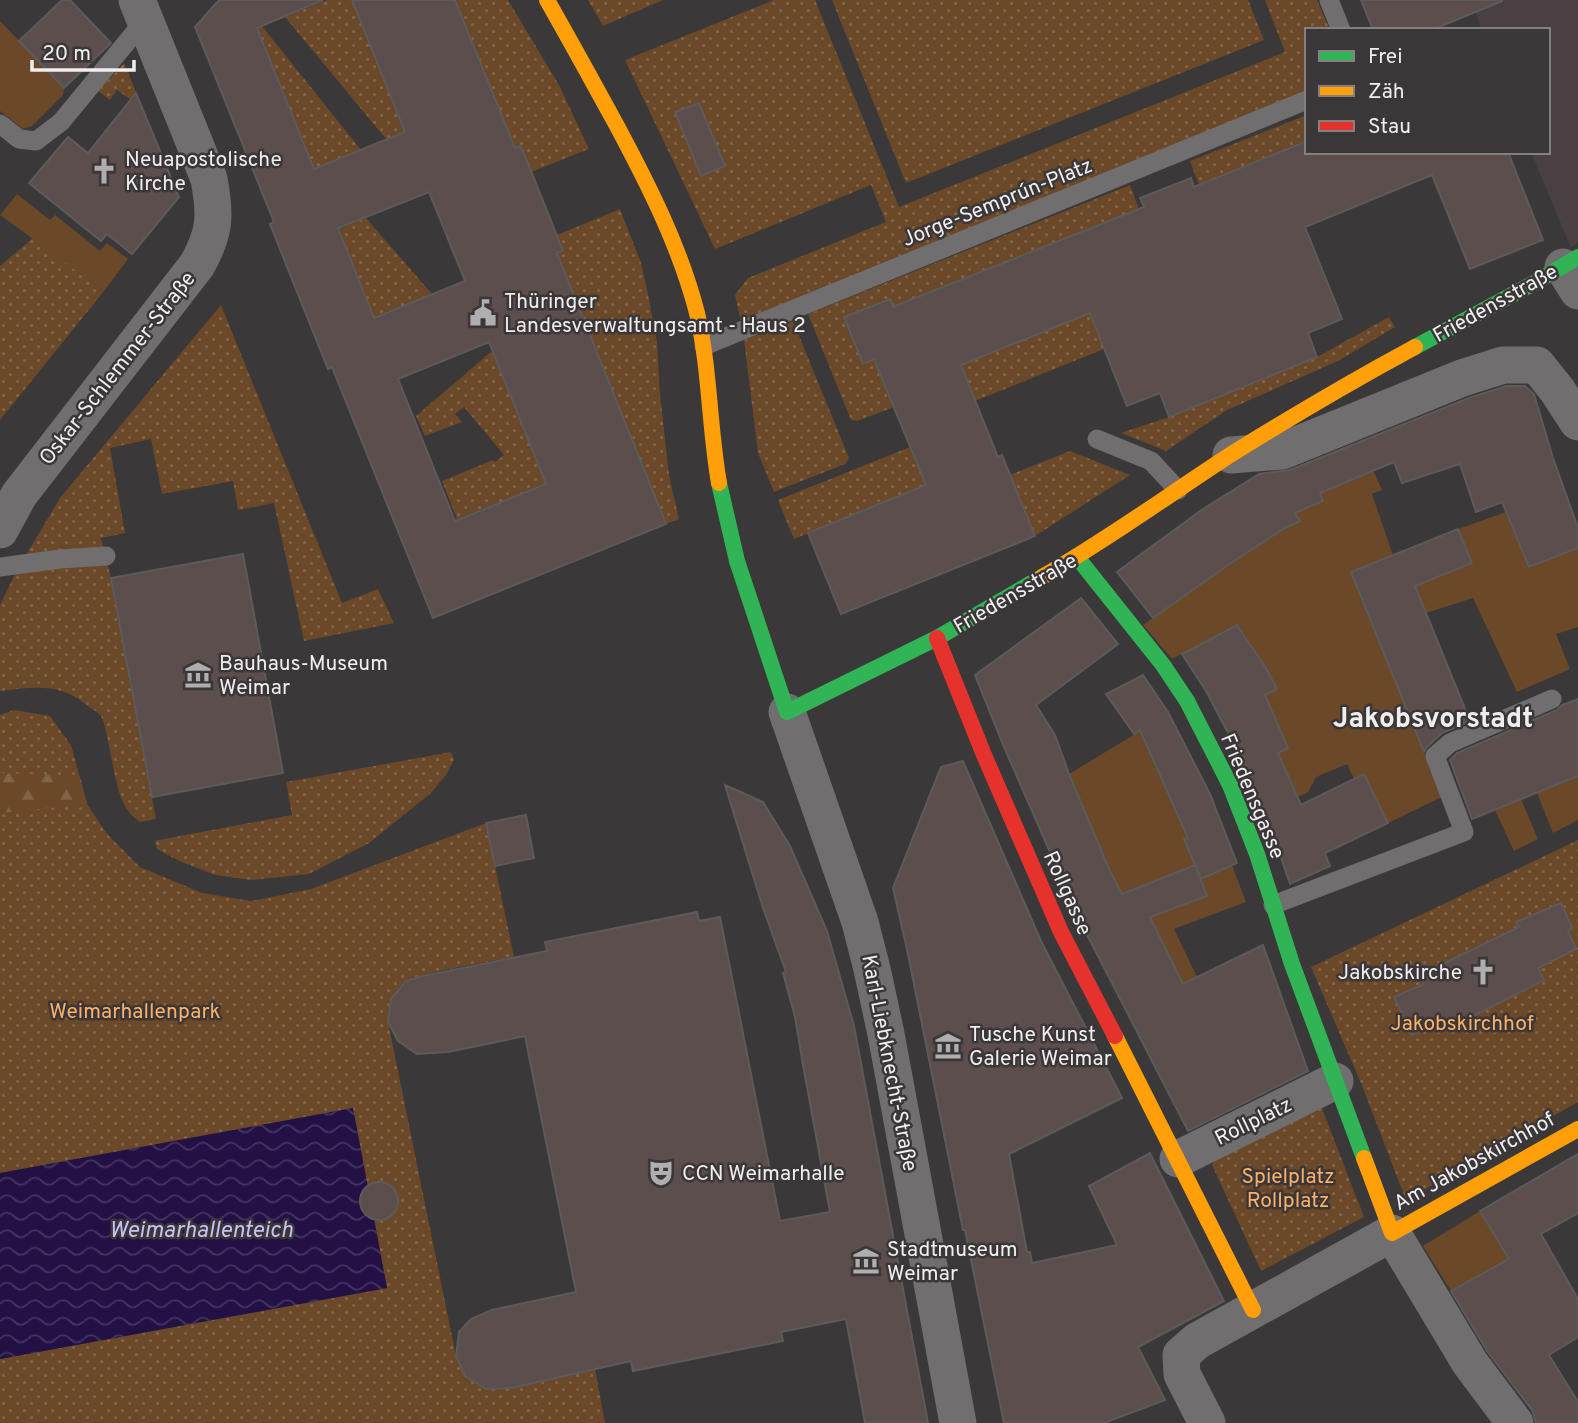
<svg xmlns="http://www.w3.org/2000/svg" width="1578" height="1423" font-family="Overpass,sans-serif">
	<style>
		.built { fill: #494044 }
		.grass { fill: url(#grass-dots); fill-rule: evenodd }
		.forest { fill: url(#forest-firs) }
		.garden { fill: #6a4828 }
		.water { fill: url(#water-waves) }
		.building { fill: #5d4e4e; stroke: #5c5a5b; stroke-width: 2; fill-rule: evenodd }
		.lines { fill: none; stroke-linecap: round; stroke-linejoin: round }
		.lane { stroke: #706e6f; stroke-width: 19 }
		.street { stroke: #706e6f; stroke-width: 37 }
		.fast { stroke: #30b455; stroke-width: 16 }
		.slow { stroke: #ff9f0a; stroke-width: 16 }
		.jam { stroke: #e5322d; stroke-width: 16 }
		.labels { text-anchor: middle; stroke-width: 5; stroke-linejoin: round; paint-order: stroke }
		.poi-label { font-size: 21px; fill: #f1eeef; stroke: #3b3738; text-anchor: start }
		.street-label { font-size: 21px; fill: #f1eeef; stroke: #3b3738 }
		.park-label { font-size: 21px; fill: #feb166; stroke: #3b3738 }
		.water-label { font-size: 23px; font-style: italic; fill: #cac0f8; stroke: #3b3738 }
		.district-label { font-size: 28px; font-weight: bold; fill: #f1eeef; stroke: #3b3738 }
	</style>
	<defs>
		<pattern id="grass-dots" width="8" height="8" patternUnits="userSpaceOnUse" patternTransform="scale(1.75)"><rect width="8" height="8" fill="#6a4828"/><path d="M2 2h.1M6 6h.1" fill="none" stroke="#806348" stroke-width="1.8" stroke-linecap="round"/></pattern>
		<pattern id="forest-firs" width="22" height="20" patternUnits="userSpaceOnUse" patternTransform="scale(1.75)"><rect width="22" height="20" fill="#6a4828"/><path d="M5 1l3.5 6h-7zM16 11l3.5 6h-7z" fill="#806348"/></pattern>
		<pattern id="water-waves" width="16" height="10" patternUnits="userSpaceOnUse" patternTransform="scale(1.75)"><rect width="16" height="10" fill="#231145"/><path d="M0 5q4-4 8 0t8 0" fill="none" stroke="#433460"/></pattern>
	</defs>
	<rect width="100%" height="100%" fill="#3a3839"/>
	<polygon class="built" points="1361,0 1578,0 1578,242 1571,248 1531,152 1548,152 1548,30 1482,30 1475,12 1432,30 1373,30"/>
	<g class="grass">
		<polygon points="327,0 352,0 405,132 386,139 285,17"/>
		<polygon points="456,0 508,0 559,85 589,149 531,172 521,146 515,148"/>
		<polygon points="588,0 663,0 603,26"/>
		<path d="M774,0H815L899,207L1285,52L1265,0H1317L1330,30H1307V91L741,322L735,295L748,278L886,222L871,185L715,249L625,60ZM698,103L724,166L701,176L675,112Z"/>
		<polygon points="832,0 1248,0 1264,40 906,183"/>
		<polygon points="262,26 361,150 314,169 257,28"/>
		<polygon points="124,63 137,94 131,100 117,90 110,100 98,91"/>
		<polygon points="1307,115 1307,141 1199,185 1190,161"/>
		<polygon points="1130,185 1139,209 893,307 889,299 844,317 862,363 874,359 894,407 857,421 851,420 808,314"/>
		<polygon points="620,209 641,263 648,294 657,342 660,394 669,475 679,519 666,524 558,253 563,251 557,235"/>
		<polygon points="366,218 432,294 374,317 339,229"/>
		<polygon points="33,238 104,291 0,420 0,266"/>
		<path d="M221,305L342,603L378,589L394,623L304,641L274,503L238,510L233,481L162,494L151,439L110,448L125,533L101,538L111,578L156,819L140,822C125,812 120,798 116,780C113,769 106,723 101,716C98,712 92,709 88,706C60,682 34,687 0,691V605L16,572L60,498Z"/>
		<polygon points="1090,313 1104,349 975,401 961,365"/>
		<polygon points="1389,317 1395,327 1338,361 1227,410 1166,451 1121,433 1169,417 1317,357"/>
		<polygon points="793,321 849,458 845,464 774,492 758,453 744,340"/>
		<polygon points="492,351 546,484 457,519 442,481 493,460 495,462 504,455 464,407 455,414 462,422 425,436 416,416"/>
		<polygon points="910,447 926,485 794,539 778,500"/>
		<polygon points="1070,451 1130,475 1035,536 1010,475"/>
		<path d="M14,710L50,716L71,745L87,804L107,834L140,867L202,893L251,901L311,889L486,823L514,957C495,961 416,973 405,982C391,994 390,1005 388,1022L456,1356L465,1376L511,1388L595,1369L605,1423H0V1359L387,1288L374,1219L367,1215L361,1203L363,1191L352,1109L0,1173V715Z"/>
		<polygon points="451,752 454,760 446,775 431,793 369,843 309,874 252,880 215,875 179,861 157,849 155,841 159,840 292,815 286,782"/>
		<polygon points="1578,840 1578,1102 1406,1200 1361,1083 1311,967"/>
		<polygon points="1321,1106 1364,1217 1261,1271 1212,1165 1217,1156"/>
	</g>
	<polygon class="forest" points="0,773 80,776 87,804 0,813"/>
	<g class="garden">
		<polygon points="0,21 64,88 63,95 32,126 23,129 0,111"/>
		<polygon points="17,194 50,220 55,215 100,251 107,243 128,259 104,291 0,215"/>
		<polygon points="1373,470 1382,490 1372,494 1393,555 1351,572 1442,797 1388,823 1365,775 1354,779 1347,764 1316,777 1308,792 1298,797 1278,753 1288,748 1264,696 1277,689 1266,668 1238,625 1172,659 1143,625 1183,596 1149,548 1173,531 1206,579 1282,529 1299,521 1289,504 1308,507 1323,501 1320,493"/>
		<polygon points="1506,512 1529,568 1578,548 1578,627 1556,634 1570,669 1517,692 1473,598 1426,613 1415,586 1471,563 1458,529"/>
		<polygon points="1140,731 1188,838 1184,840 1197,869 1170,881 1128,906 1109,869 1069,774"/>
		<polygon points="1578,776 1578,820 1553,833 1537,793"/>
		<polygon points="1521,799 1538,839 1514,851 1495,810"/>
		<polygon points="1232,865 1246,902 1174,929 1197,977 1186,991 1135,922 1207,896 1201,879"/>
		<polygon points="1480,1211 1512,1264 1485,1273 1451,1291 1423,1246"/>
	</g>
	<path class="water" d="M353,1108L368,1187C357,1199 360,1211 374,1219L387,1288L0,1359V1173Z"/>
	<g class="building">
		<polygon points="62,0 70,0 111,43 64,88 19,41"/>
		<path d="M219,0H323L257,28L314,169L405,132L352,0H455L515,148L521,146L563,251L557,253L666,524L433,618L332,367L328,369L289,272L270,224L274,222L195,27ZM429,192L465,281L374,318L338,228ZM489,342L546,484L455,521L398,379Z"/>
		<polygon points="1361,0 1502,0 1502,1 1432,30 1373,30"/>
		<polygon points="136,93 179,197 132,254 107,234 101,241 29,183 68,137 88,153"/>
		<polygon points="699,103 725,166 701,176 675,112"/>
		<polygon points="1307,141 1307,152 1508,152 1543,240 1470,269 1432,175 1305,227 1342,319 1308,333 1317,357 1169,417 1160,393 1127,406 1090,313 961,365 998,457 1002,455 1035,536 841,614 808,533 926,485 874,359 863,364 844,317 890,299 893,307 1144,207 1140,198 1191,178 1194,187"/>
		<polygon points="1506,386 1525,386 1534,394 1553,458 1578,528 1578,548 1529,567 1502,502 1476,512 1460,464 1402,483 1394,462 1320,493 1323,501 1295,513 1300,521 1283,529 1231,563 1153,618 1117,572 1200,511 1259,474 1290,470 1469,398"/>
		<polygon points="1458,529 1472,563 1415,586 1470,721 1442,733 1427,747 1424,752 1351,572"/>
		<polygon points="243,554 283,773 152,797 111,578"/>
		<polygon points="1081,598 1118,644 1036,705 1055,735 1069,774 1109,869 1122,894 1195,865 1207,896 1150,917 1183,984 1263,945 1308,1071 1188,1131 1081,923 1004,747 975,675"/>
		<polygon points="1237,625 1266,668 1277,689 1265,695 1288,748 1278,753 1301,805 1364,774 1388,823 1325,853 1330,866 1290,884 1277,846 1250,775 1206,691 1182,654"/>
		<polygon points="1143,675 1168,712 1210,794 1237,863 1201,879 1184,839 1188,838 1140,730 1134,734 1106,694"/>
		<polygon points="1578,699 1578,776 1472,819 1450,760 1457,753 1557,710 1562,705"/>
		<polygon points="963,761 1041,941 1122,1098 1009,1154 1027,1252 1030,1252 1032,1263 1117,1245 1089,1186 1150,1153 1224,1301 1138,1347 1165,1400 1104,1423 1004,1423 965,1230 963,1230 908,954 893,888 941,767"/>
		<polygon points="725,785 763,802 790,846 827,931 854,1026 928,1423 865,1423 846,1319 781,1332 783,1341 633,1371 631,1361 511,1388 486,1389 465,1376 456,1356 459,1332 471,1319 492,1310 576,1292 525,1036 448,1052 417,1054 398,1041 388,1022 391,999 406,981 423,976 547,951 545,942 697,912 699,921 720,917 780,1221 830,1212 803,1065 795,1017 783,973 786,972 763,908"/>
		<polygon points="526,815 534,858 495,866 486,823"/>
		<polygon points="1561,903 1572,928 1568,931 1576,949 1538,968 1544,980 1446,1030 1441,1021 1412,1035 1394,997 1424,984 1420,975 1519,927 1516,922"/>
		<polygon points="1578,1154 1578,1213 1541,1234 1578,1299 1578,1337 1549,1355 1578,1402 1578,1423 1536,1423 1532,1410 1487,1351 1451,1291 1509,1259 1480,1211"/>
		<circle cx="379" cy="1201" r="19"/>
	</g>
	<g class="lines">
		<g class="lane">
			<polyline points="1329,0 1341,30"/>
			<polyline points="0,124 19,139 36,141 61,122 145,20"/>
			<polyline points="704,346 1307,100"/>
			<polyline points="1097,439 1151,461 1178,490"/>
			<polyline points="0,567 60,559 106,556"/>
			<polyline points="1273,905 1464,832 1435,756 1450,743 1552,699"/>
		</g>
		<g class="street">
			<polyline points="1563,267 1578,291"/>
			<polyline points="1231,455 1282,451 1462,378 1503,365 1537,365 1557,390 1578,422"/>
			<path d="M0,530L19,495L197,265C215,233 216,216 209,179L137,0"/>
			<polyline points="787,712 860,922 872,969 886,1034 958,1423"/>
			<polyline points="1178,1159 1335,1081"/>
			<polyline points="1207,1423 1182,1374 1181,1355 1197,1341 1392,1233 1470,1363 1515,1423"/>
		</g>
		<g class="fast">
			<polyline points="1415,347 1536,282 1578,257"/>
			<polyline points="719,483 737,561 787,712 937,638 1042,577"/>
			<polyline points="1077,557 1163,665 1187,701 1230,785 1257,854 1292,964 1364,1158"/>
		</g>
		<g class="slow">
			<path d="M547,0C571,42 594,84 617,126C649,186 680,247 697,313C710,369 709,426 719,483"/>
			<path d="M1042,577C1107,540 1167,496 1230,455C1291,417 1352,381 1415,347"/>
			<polyline points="1115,1036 1253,1310"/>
			<polyline points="1364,1158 1392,1233 1578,1129"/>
		</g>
		<polyline class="jam" points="937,638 984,755 1061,932 1115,1036"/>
	</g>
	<defs>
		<g id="church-bare" transform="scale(2.1)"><path d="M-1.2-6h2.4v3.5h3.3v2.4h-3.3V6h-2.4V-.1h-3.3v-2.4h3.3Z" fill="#b1aeaf" stroke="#3b3738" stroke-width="2.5" paint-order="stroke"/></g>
		<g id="civic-bare" transform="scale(2.1)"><path d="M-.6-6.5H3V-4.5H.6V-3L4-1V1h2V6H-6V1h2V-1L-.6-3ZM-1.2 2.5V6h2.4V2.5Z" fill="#b1aeaf" stroke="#3b3738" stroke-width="2.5" paint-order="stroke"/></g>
		<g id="museum-bare" transform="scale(2.1)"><path d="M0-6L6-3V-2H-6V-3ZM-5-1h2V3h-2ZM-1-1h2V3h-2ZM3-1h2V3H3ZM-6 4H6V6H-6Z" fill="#b1aeaf" stroke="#3b3738" stroke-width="2.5" paint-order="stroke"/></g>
		<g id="theatre-bare" transform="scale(2.1)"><path d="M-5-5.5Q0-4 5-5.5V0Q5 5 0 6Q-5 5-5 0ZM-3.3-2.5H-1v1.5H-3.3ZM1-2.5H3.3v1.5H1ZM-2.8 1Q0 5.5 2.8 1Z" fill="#b1aeaf" stroke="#3b3738" stroke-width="2.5" paint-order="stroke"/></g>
	</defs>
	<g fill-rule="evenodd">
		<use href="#church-bare" x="104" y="171"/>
		<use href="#civic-bare" x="483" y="313"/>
		<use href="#museum-bare" x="198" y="675"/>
		<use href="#church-bare" x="1483" y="972"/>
		<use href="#museum-bare" x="948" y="1046"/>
		<use href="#theatre-bare" x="661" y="1173"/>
		<use href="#museum-bare" x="866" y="1261"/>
	</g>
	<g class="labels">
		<g class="poi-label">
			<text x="125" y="166">Neuapostolische<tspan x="125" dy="24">Kirche</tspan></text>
			<text x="504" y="308">Thüringer<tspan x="504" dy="24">Landesverwaltungsamt - Haus 2</tspan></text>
			<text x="219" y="670">Bauhaus-Museum<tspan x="219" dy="24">Weimar</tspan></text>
			<text x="1462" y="979" text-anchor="end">Jakobskirche</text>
			<text x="969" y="1041">Tusche Kunst<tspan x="969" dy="24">Galerie Weimar</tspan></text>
			<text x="682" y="1180">CCN Weimarhalle</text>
			<text x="887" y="1256">Stadtmuseum<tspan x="887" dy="24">Weimar</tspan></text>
		</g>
		<g class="street-label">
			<text transform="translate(997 202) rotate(-22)" y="7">Jorge-Semprún-Platz</text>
			<text transform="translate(1495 303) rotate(-29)" y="7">Friedensstraße</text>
			<text transform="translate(117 368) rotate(-52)" y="7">Oskar-Schlemmer-Straße</text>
			<text transform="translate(1015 593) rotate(-30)" y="7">Friedensstraße</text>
			<text transform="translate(1253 796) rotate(67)" y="7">Friedensgasse</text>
			<text transform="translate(1068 893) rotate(66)" y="7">Rollgasse</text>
			<text transform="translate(890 1063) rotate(79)" y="7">Karl-Liebknecht-Straße</text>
			<text transform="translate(1253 1121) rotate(-26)" y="7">Rollplatz</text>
			<text transform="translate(1474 1161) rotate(-29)" y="7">Am Jakobskirchhof</text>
		</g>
		<g class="park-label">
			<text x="135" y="1018">Weimarhallenpark</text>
			<text x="1462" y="1030">Jakobskirchhof</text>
			<text x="1288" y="1183">Spielplatz<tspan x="1288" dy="24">Rollplatz</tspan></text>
		</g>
		<g class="water-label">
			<text x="201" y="1237">Weimarhallenteich</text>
		</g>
		<g class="district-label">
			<text x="1433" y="727">Jakobsvorstadt</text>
		</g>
	</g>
	<rect x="1305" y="28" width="245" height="126" fill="#3b3738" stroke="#848081" stroke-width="2"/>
	<rect x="1319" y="51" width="35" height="10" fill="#30b455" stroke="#848081" stroke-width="2"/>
	<text x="1368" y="63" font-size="21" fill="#f1eeef">Frei</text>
	<rect x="1319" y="86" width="35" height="10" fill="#ff9f0a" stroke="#848081" stroke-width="2"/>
	<text x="1368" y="98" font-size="21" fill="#f1eeef">Zäh</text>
	<rect x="1319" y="121" width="35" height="10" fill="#e5322d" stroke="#848081" stroke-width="2"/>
	<text x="1368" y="133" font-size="21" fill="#f1eeef">Stau</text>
	<path d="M32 60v10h102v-10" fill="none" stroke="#f1eeef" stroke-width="3.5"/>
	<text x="42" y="60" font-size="21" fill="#f1eeef" stroke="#3b3738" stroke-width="5" paint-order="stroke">20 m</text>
</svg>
